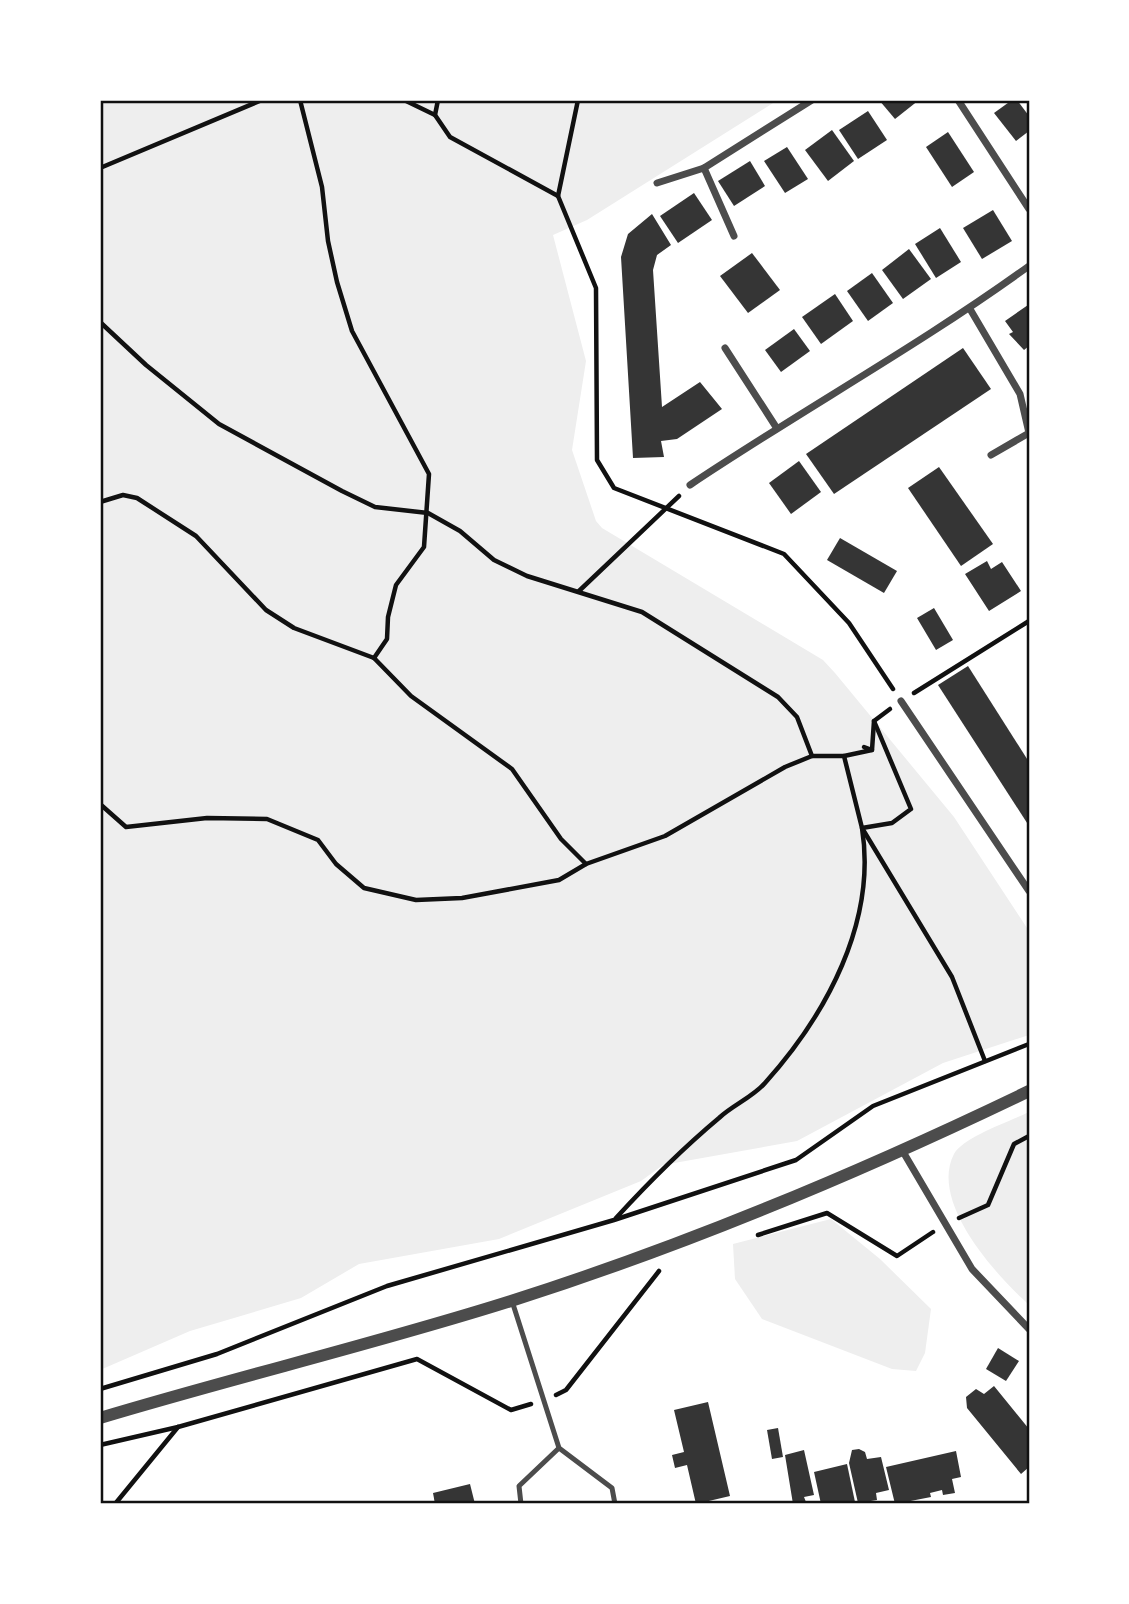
<svg xmlns="http://www.w3.org/2000/svg" width="1129" height="1604" font-family="'DM Sans',sans-serif">
	<style>
		.green { fill: #eee }
		.building { fill: #353535 }
		.lines { fill: none; stroke-linecap: round; stroke-linejoin: round }
		.path { stroke: #111; stroke-width: 4.5 }
		.service { stroke: #4c4c4c; stroke-width: 5 }
		.minor { stroke: #4c4c4c; stroke-width: 7 }
		.tertiary { stroke: #4c4c4c; stroke-width: 12 }
		.neatline { fill: none; stroke: #111; stroke-width: 2.5 }
	</style>
	<rect width="100%" height="100%" fill="#fff"/>
	<g class="green">
		<polygon points="100,100 778,100 587,220 553,235 586,361 572,450 596,521 602,528 823,660 835,673 954,817 1029,931 1029,1035 943,1063 797,1141 663,1165 641,1181 499,1239 359,1264 301,1298 190,1331 100,1370"/>
		<path d="M1029,1112V1305C996,1275 929,1202 954,1154C963,1137 1011,1121 1029,1112Z"/>
		<polygon points="831,1219 880,1259 931,1309 925,1353 916,1371 892,1369 762,1319 735,1279 733,1244"/>
	</g>
	<g class="building">
		<polygon points="879,100 919,100 895,119"/>
		<polygon points="1012,100 1017,100 1029,116 1029,131 1016,141 994,113"/>
		<polygon points="868,111 887,140 858,159 839,130"/>
		<polygon points="832,130 854,161 828,181 805,150"/>
		<polygon points="948,132 974,172 952,187 926,147"/>
		<polygon points="787,147 808,179 785,193 764,161"/>
		<polygon points="750,161 765,186 734,206 718,181"/>
		<polygon points="694,193 712,220 678,243 660,216"/>
		<polygon points="993,210 1012,241 982,259 963,228"/>
		<polygon points="652,214 671,245 657,255 653,270 662,407 700,382 722,409 677,439 661,441 664,457 633,458 621,257 628,234"/>
		<polygon points="940,228 961,262 936,278 915,244"/>
		<polygon points="909,249 931,279 903,299 882,270"/>
		<polygon points="752,253 780,290 748,313 720,276"/>
		<polygon points="872,273 893,303 868,321 847,291"/>
		<polygon points="835,294 853,321 821,344 802,317"/>
		<polygon points="1028,305 1029,346 1024,350 1009,334 1013,332 1005,321"/>
		<polygon points="794,329 810,351 781,372 765,350"/>
		<polygon points="963,348 991,389 834,494 806,454"/>
		<polygon points="799,461 821,492 791,514 769,483"/>
		<polygon points="939,467 993,544 961,566 908,488"/>
		<polygon points="840,538 897,571 884,593 827,560"/>
		<polygon points="987,561 991,569 1002,562 1021,591 989,611 965,574"/>
		<polygon points="934,608 953,640 936,650 917,618"/>
		<polygon points="968,666 1029,762 1029,826 938,685"/>
		<polygon points="998,1348 1019,1361 1006,1381 986,1369"/>
		<polygon points="994,1386 1029,1429 1029,1467 1021,1474 967,1408 966,1397 976,1389 984,1394"/>
		<polygon points="708,1402 730,1496 696,1504 687,1465 675,1468 672,1455 684,1452 674,1410"/>
		<polygon points="778,1428 783,1457 772,1459 767,1430"/>
		<polygon points="859,1449 865,1452 867,1459 881,1457 889,1490 876,1493 877,1500 858,1503 849,1463 852,1450"/>
		<polygon points="804,1450 814,1495 804,1497 806,1502 793,1504 785,1455"/>
		<polygon points="956,1451 961,1477 952,1479 955,1493 943,1495 942,1490 930,1493 931,1497 895,1504 886,1467"/>
		<polygon points="847,1464 855,1502 821,1504 814,1472"/>
		<polygon points="470,1484 475,1504 435,1504 433,1493"/>
	</g>
	<g class="lines">
		<g class="path">
			<polyline points="300,100 322,187 328,241 337,282 352,331 429,474 424,547 396,585 388,617 387,639 374,658"/>
			<polyline points="404,100 435,115"/>
			<polyline points="438,100 435,115 450,137 558,196"/>
			<polyline points="578,100 558,196 596,288 597,460 614,488 784,554 849,623 893,689"/>
			<polyline points="100,168 262,100"/>
			<polyline points="100,322 146,365 219,424 342,491 375,507 428,513 460,531 494,560 527,576 642,612 778,697 797,717 812,756 844,756 862,828 952,977 985,1061"/>
			<polyline points="100,502 123,495 137,498 196,536 266,610 294,628 374,658 411,696 512,769 561,839 586,864"/>
			<polyline points="579,591 679,496"/>
			<polyline points="914,693 1029,621"/>
			<polyline points="872,750 874,721 890,709"/>
			<polyline points="844,756 872,750 864,747"/>
			<polyline points="100,804 126,827 207,818 267,819 318,840 336,864 364,888 416,900 462,898 559,880 586,864 665,836 785,767 812,756"/>
			<path d="M616,1218C649,1182 682,1149 719,1118C733,1105 753,1097 765,1083C826,1015 877,922 862,828L892,823L911,809L874,721"/>
			<polyline points="959,1218 988,1205 1014,1144 1029,1136"/>
			<polyline points="758,1235 827,1213 897,1256 933,1232"/>
			<polyline points="100,1389 217,1354 387,1286 614,1220 796,1160 873,1106 1029,1044"/>
			<polyline points="556,1395 566,1390 659,1271"/>
			<polyline points="100,1445 178,1427 417,1359 511,1410 531,1404"/>
			<polyline points="115,1504 178,1427"/>
		</g>
		<g class="service">
			<polyline points="512,1301 559,1448 612,1488 615,1504"/>
			<polyline points="521,1504 519,1486 559,1448"/>
		</g>
		<g class="minor">
			<polyline points="958,100 1029,209"/>
			<polyline points="704,168 734,236"/>
			<polyline points="657,183 704,168 812,100"/>
			<polyline points="970,309 1020,394 1029,433"/>
			<polyline points="725,348 776,427"/>
			<polyline points="991,455 1029,433"/>
			<path d="M690,485C802,410 920,345 1029,266"/>
			<polyline points="901,701 1029,891"/>
			<polyline points="902,1150 972,1269 1029,1329"/>
		</g>
		<path class="tertiary" d="M100,1418C236,1377 375,1344 511,1301C687,1245 863,1171 1029,1091"/>
	</g>
	<rect width="1129" height="1604" fill="none" stroke="#ffffff" stroke-width="203"/>
	<rect x="102" y="102" width="926" height="1400" class="neatline"/>
</svg>
